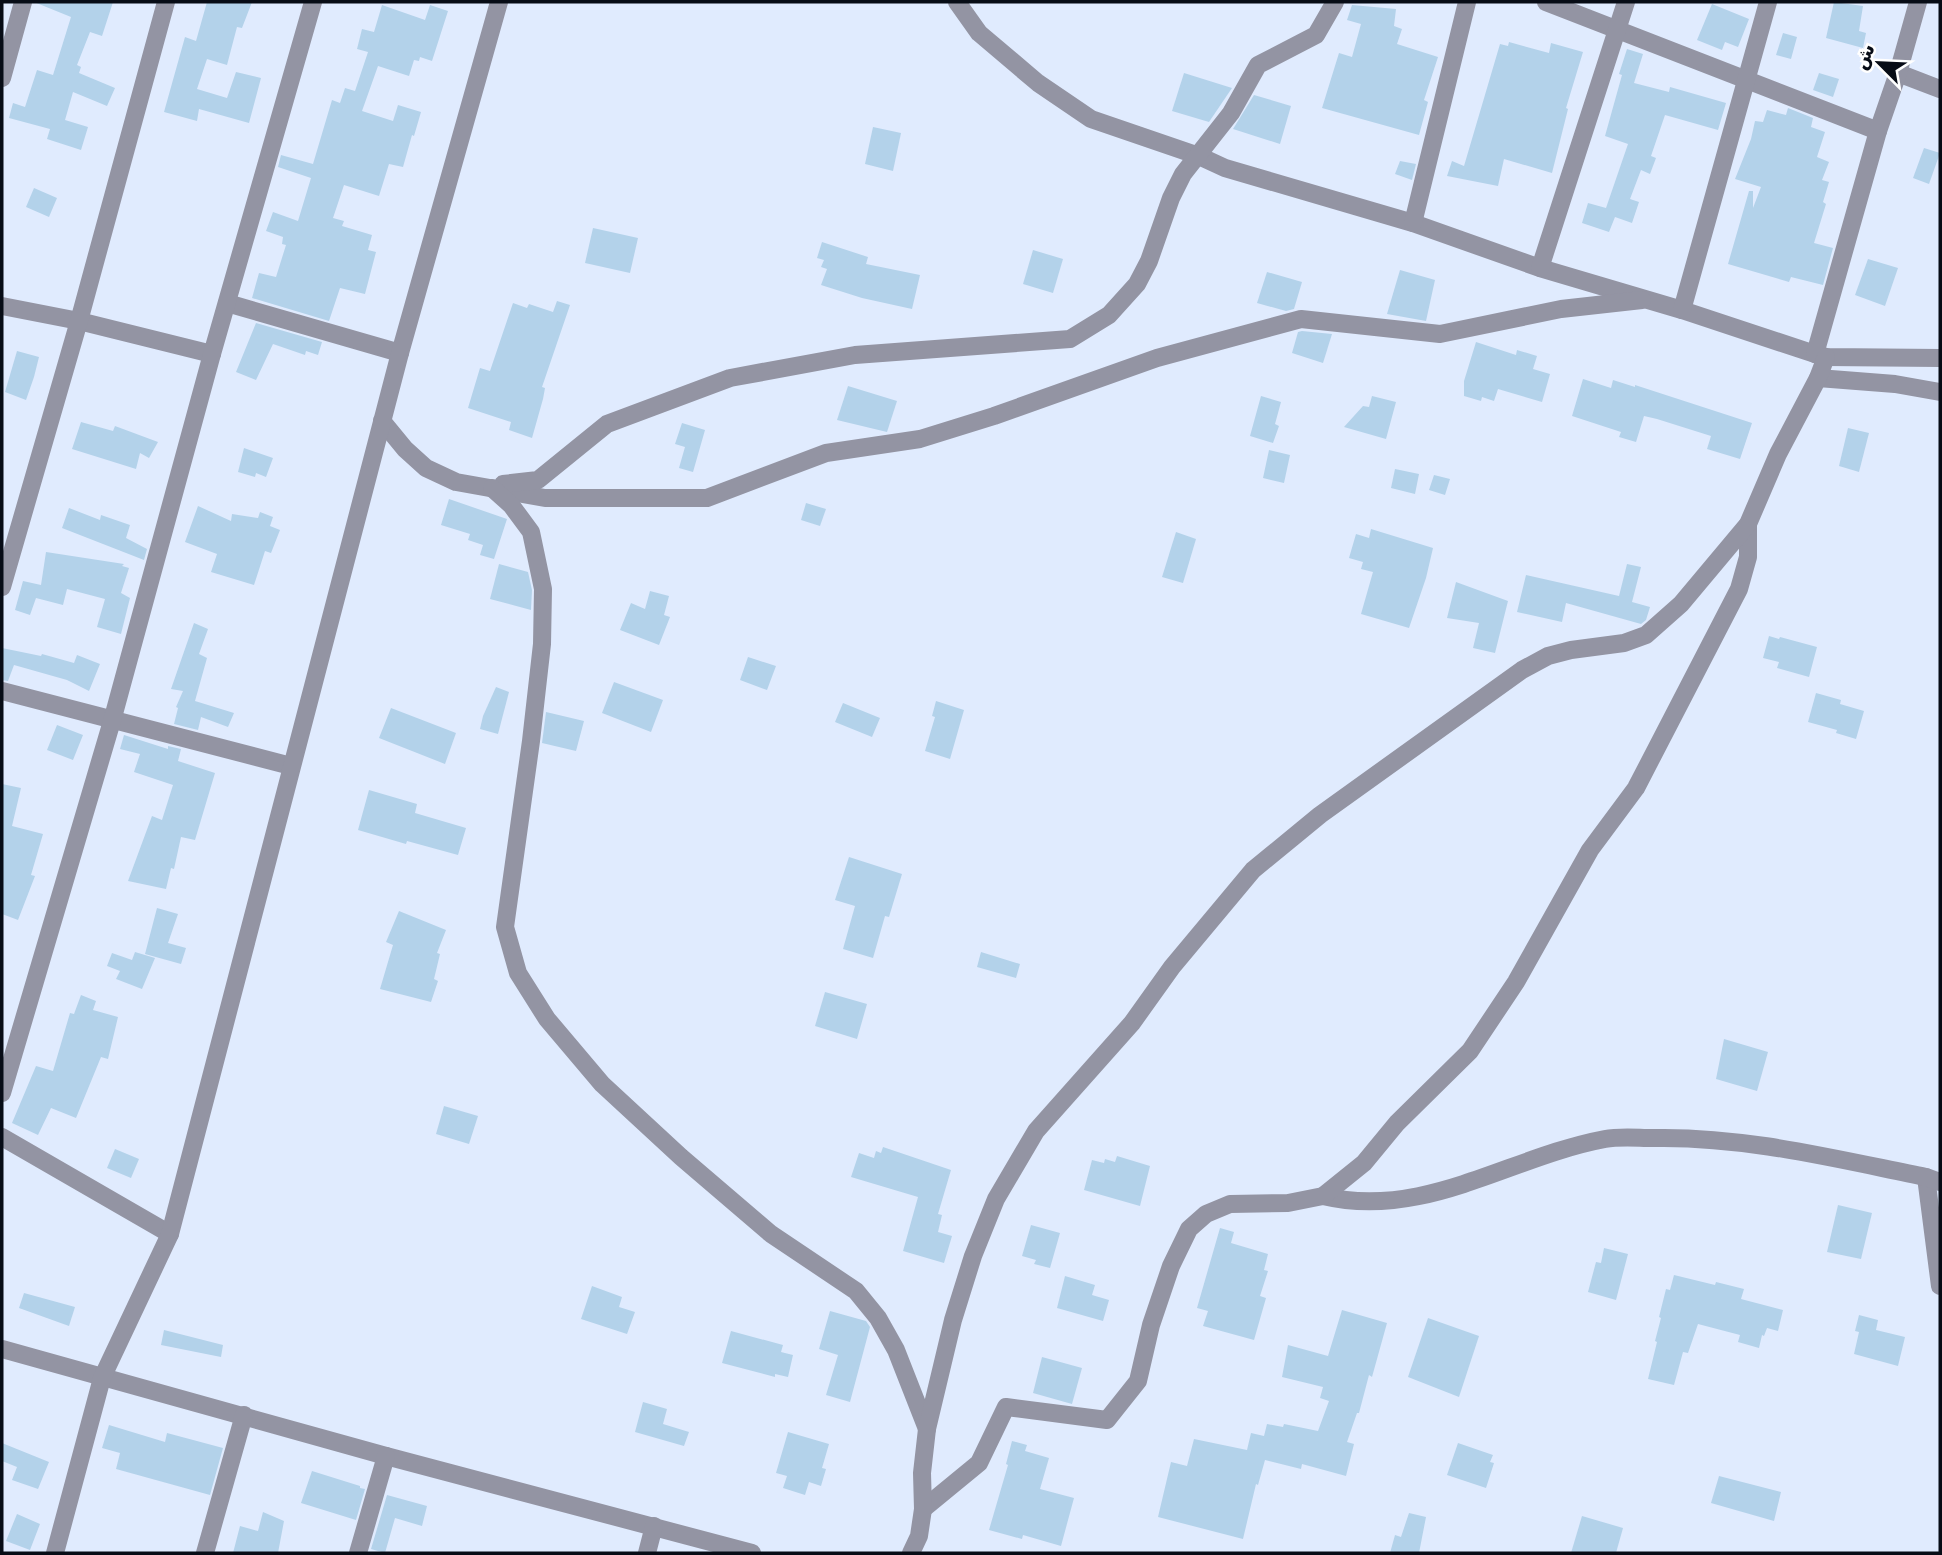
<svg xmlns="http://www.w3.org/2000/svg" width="1942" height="1555" font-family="'DejaVu Sans',Vazirmatn,sans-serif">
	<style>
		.building { fill: #b3d2ea }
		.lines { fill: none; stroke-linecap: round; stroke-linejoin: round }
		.minor { stroke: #9394a3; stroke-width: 18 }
	</style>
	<rect width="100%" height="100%" fill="#e0ebfe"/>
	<g class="building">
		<polygon points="34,2 113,2 102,36 90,32 77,65 81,67 79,73 115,88 107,106 73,92 65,120 88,127 81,150 47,139 50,129 9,118 13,103 25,107 37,70 53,75 71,17"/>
		<polygon points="207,2 252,2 242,28 237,27 227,65 207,59 197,89 227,98 236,72 261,78 249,123 199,109 197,121 164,112 185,37 196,41"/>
		<polygon points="1834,2 1863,6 1859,31 1866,33 1863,48 1826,38"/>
		<polygon points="1712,4 1749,19 1738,47 1725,42 1722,50 1697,40"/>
		<polygon points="382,5 425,20 430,5 448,11 432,61 420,57 419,61 414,60 409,76 378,66 362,111 393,121 398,105 421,112 414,136 412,135 403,167 389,164 379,196 344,185 333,218 344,221 342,226 372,235 368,250 376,252 365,294 340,288 329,321 252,298 259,273 276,277 286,245 282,244 283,237 266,231 273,212 298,221 311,178 278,167 281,155 313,164 332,100 340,103 345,88 355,91 368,52 357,49 362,29 374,32"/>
		<polygon points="1352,5 1396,9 1394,26 1402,29 1397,44 1438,57 1424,100 1428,102 1419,135 1322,108 1339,53 1352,57 1361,24 1347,20"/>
		<polygon points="1783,33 1797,37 1791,59 1776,55"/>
		<polygon points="1509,42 1549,53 1551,43 1583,52 1566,108 1568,109 1552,173 1504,159 1498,186 1447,176 1452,161 1464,166 1500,44 1508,46"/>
		<polygon points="1627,49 1643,54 1634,83 1669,92 1670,87 1726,103 1718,130 1665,115 1651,156 1656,158 1650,174 1641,170 1630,199 1639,202 1632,223 1615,217 1609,232 1582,223 1588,203 1606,208 1628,144 1605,136 1622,75 1619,74"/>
		<polygon points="1184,73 1232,88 1209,122 1172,111"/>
		<polygon points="1819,73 1839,79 1833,97 1813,90"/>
		<polygon points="1254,95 1291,106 1280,144 1233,129"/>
		<polygon points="1788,108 1813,118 1811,127 1825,132 1817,157 1829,162 1822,180 1829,182 1823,202 1826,204 1814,243 1833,248 1823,285 1791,277 1789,282 1728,264 1749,191 1753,191 1753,208 1761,187 1735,179 1751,139 1755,121 1763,122 1767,110 1786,115"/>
		<polygon points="873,127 901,133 893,171 865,164"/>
		<polygon points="1924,148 1940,153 1929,184 1913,178"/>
		<polygon points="1400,161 1416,164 1412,180 1395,174"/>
		<polygon points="34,188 57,198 49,217 26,207"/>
		<polygon points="593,228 638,238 630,273 585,263"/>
		<polygon points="822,242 868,257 866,264 920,275 912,309 862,298 821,285 827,269 821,267 824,260 817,258"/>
		<polygon points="1033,250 1063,259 1053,293 1023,284"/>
		<polygon points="1868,259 1898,268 1885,306 1855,295"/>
		<polygon points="1400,270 1435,280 1426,321 1387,314"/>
		<polygon points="1267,272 1302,282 1294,309 1286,311 1257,303"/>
		<polygon points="557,301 570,305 542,387 545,388 543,399 532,438 509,430 511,422 468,408 480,368 490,371 513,303 527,308 529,304 553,312"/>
		<polygon points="256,323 322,342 318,355 306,351 305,355 273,344 256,380 236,372"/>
		<polygon points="1302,331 1332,334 1323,363 1292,353 1298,332"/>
		<polygon points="1476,342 1516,355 1517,350 1537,356 1533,369 1550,374 1542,402 1498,389 1494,401 1482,397 1481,401 1464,396 1464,381"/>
		<polygon points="17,351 39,357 34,377 26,400 5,392"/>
		<polygon points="1583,379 1611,388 1613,380 1635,387 1635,385 1752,423 1740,459 1707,449 1711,436 1657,419 1644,416 1636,442 1619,437 1621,432 1572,416"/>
		<polygon points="848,386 897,401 887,432 837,420"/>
		<polygon points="1261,396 1281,402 1275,424 1279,426 1273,443 1250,436"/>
		<polygon points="1372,396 1396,402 1386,439 1344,427 1363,406 1369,407"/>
		<polygon points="81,422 113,431 115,426 158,442 149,458 140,453 136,469 72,449"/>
		<polygon points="682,423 705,430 693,472 679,468 685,447 675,444"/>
		<polygon points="1848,428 1869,433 1859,472 1839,466"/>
		<polygon points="244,448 273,458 266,477 256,473 255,477 238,472"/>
		<polygon points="1269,450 1290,455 1284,483 1263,478"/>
		<polygon points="1395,469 1419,474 1415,494 1391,488"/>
		<polygon points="1434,475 1450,479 1445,495 1429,490"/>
		<polygon points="449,499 507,519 494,559 480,555 483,545 468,540 470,534 441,525"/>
		<polygon points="806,503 826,509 820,526 801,520"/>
		<polygon points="198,506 231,521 232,514 258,518 260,512 273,517 270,526 280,530 271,553 265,551 254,585 211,572 217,554 185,542"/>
		<polygon points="69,508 100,520 101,515 130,525 126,538 147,549 144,560 62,528"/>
		<polygon points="1371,529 1433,548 1426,578 1409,628 1361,614 1373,572 1361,569 1363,562 1349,558 1356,534 1369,538"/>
		<polygon points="1176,532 1196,539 1183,583 1162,577"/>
		<polygon points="46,552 124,564 122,566 129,568 121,593 130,598 121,634 97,627 105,599 67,589 63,605 36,598 30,615 15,610 23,581 41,585"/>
		<polygon points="499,564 528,572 532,590 531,610 490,599"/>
		<polygon points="1627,564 1641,567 1632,602 1650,607 1646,620 1641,624 1566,603 1562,622 1517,612 1526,575 1619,596"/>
		<polygon points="1456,582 1508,601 1495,653 1473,648 1479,623 1447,618"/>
		<polygon points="650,591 669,596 664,615 670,617 659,645 620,630 631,603 645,609"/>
		<polygon points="194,623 208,629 199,654 207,658 195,701 234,713 228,727 201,717 198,730 174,724 178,708 176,707 183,691 171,689"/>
		<polygon points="1769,636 1779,639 1780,637 1817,647 1809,677 1777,668 1779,662 1763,658"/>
		<polygon points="2,648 41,656 42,654 74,663 77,655 100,664 89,691 67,680 14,665 8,681 2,680"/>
		<polygon points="748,657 776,666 767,690 740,680"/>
		<polygon points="614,682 663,700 651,732 602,713"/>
		<polygon points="496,687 509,692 498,734 480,729 483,716"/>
		<polygon points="1816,693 1841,700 1840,704 1864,711 1856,739 1836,733 1837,730 1808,722"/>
		<polygon points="936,701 964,710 950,759 925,751 935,717 932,716"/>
		<polygon points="843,703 880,718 872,737 835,722"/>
		<polygon points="391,708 456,733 445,764 379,738"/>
		<polygon points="546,712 584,721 576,751 542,743"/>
		<polygon points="57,725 83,735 73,760 47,750"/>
		<polygon points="124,735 168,749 168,746 181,749 178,761 215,773 195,840 181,837 174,869 171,868 166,889 128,881 152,816 162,820 173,785 134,772 140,754 120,749"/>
		<polygon points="2,784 21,788 12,826 43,834 31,875 35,876 18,920 2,914"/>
		<polygon points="369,790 417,804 415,813 466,828 458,855 407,841 406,844 358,830"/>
		<polygon points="849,857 902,874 889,917 885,916 873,958 843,949 855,906 835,900"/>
		<polygon points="157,908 178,914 168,943 186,948 181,964 145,954"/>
		<polygon points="399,911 446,930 437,953 440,954 434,979 438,981 431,1002 380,989 393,945 386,942"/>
		<polygon points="135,952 155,958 142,989 116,979 120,971 107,966 112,953 132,960"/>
		<polygon points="981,952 1020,964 1016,978 977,967"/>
		<polygon points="825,992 867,1004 857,1039 815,1026"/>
		<polygon points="81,995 96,1001 93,1010 118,1017 108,1059 101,1057 76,1118 51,1108 38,1135 12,1123 36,1066 53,1071 70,1013 74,1014"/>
		<polygon points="1724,1039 1768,1052 1757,1091 1716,1079"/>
		<polygon points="444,1106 478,1116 469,1144 436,1134"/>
		<polygon points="883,1147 951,1170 938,1214 942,1215 938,1232 952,1236 944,1263 903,1251 918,1197 851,1177 859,1153 874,1158 876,1151 881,1153"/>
		<polygon points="115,1149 139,1159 131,1178 107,1168"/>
		<polygon points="1117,1156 1150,1166 1140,1206 1084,1190 1092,1160 1104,1163 1105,1159 1115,1162"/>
		<polygon points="1838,1205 1872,1213 1861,1259 1827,1252"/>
		<polygon points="1031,1225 1060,1233 1050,1268 1034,1264 1036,1260 1022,1256"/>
		<polygon points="1220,1228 1234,1232 1231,1243 1268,1254 1264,1270 1268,1271 1260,1296 1266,1298 1254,1340 1203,1326 1208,1311 1197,1308"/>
		<polygon points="1604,1248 1628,1254 1616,1300 1588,1292 1596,1262 1601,1263"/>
		<polygon points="1674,1275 1715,1285 1716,1282 1744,1289 1741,1299 1783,1310 1778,1331 1767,1328 1764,1336 1762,1335 1759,1348 1738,1342 1740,1335 1698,1324 1688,1353 1683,1352 1674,1385 1648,1379 1657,1342 1655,1341 1661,1318 1659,1317 1666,1289 1670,1290"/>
		<polygon points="1065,1276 1095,1285 1092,1295 1109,1300 1103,1321 1057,1308"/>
		<polygon points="592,1286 622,1297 619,1307 635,1312 627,1334 581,1319"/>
		<polygon points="24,1293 75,1307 69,1326 19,1308"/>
		<polygon points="1342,1310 1387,1323 1372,1377 1369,1375 1359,1413 1357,1413 1347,1442 1354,1444 1346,1476 1302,1464 1301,1469 1265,1460 1258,1485 1256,1484 1243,1539 1158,1517 1171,1462 1187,1466 1194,1439 1247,1450 1251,1433 1264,1436 1267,1424 1283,1427 1284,1424 1318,1431 1329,1401 1320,1398 1323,1387 1282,1377 1288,1345 1328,1356"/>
		<polygon points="830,1311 866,1321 870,1327 850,1402 826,1395 838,1355 819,1349"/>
		<polygon points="1859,1315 1878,1320 1876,1330 1905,1337 1898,1366 1854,1354 1859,1332 1855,1331"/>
		<polygon points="1428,1318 1479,1336 1459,1397 1408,1377"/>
		<polygon points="164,1330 223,1345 221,1357 161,1345"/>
		<polygon points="731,1331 783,1345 781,1352 793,1355 788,1377 775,1374 775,1377 722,1363"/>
		<polygon points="1042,1357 1082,1368 1072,1404 1033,1393"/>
		<polygon points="643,1402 667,1409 663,1424 689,1432 684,1446 635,1432"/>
		<polygon points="109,1425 165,1442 167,1433 223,1448 210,1495 116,1469 120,1453 102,1448"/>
		<polygon points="788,1432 829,1444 822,1468 826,1469 821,1486 809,1482 805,1495 783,1488 787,1476 776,1473"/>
		<polygon points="1012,1441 1027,1445 1025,1451 1049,1458 1040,1489 1074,1498 1061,1546 1023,1535 1022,1539 989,1530 1008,1465 1006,1464"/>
		<polygon points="2,1443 49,1462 38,1489 12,1480 17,1467 2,1461"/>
		<polygon points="1458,1443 1493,1455 1490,1462 1494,1463 1486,1488 1447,1475"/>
		<polygon points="312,1471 360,1486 360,1488 365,1489 356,1520 301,1503"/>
		<polygon points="1719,1476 1781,1492 1774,1521 1711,1503"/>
		<polygon points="387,1495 427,1506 422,1526 395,1518 385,1553 371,1549"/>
		<polygon points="263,1512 284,1521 278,1553 233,1553 240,1526 258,1531"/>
		<polygon points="1409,1513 1426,1517 1419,1553 1390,1553 1395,1535 1401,1537"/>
		<polygon points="17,1514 40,1524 30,1550 6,1541"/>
		<polygon points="1582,1516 1623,1528 1616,1553 1571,1553"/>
	</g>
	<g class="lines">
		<g class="minor">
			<polyline points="957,2 979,33 1038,83 1091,119 1199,156 1225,168 1413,223 1540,268 1682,310 1815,354 1826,357 1940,358"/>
			<polyline points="1546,2 1878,131"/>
			<polyline points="1898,73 1940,89"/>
			<polyline points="2,78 23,2"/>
			<polyline points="1413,223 1467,2"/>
			<polyline points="1540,268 1626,2"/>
			<polyline points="227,303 400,353"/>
			<polyline points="2,306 79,321 212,354"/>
			<polyline points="1682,310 1768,2"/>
			<polyline points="1815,354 1878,131 1898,73 1918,2"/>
			<polyline points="1818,378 1895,384 1940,392"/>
			<polyline points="382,421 405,449 426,468 456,482 545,498 707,498 826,453 920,439 994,416 1157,358 1301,319 1440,334 1561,309 1642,300"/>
			<polyline points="503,484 538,480 607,424 730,378 855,355 1070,339 1109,315 1137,284 1149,261 1171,198 1183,174 1231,113 1258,65 1316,35 1335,2"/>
			<polyline points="492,488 511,505 531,532 543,589 542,644 531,741 505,927 518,973 547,1019 602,1084 681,1157 771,1234 856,1291 878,1318 896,1350 927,1429"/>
			<polyline points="2,587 79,321 166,2"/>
			<polyline points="2,691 291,766"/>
			<polyline points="2,1093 112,721 212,354 313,2"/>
			<polyline points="2,1137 170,1234"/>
			<polyline points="1926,1177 1940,1286"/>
			<path d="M1323,1196C1424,1220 1509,1157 1605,1139C1620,1136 1638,1138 1653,1138C1745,1136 1836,1159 1926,1177L1940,1182"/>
			<polyline points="2,1349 386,1456 752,1553"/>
			<polyline points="923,1509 979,1463 1006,1407 1107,1420 1138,1381 1151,1325 1171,1266 1189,1229 1206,1214 1230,1204 1288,1203 1323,1196 1364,1163 1397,1123 1470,1051 1516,982 1590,850 1636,788 1739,589 1748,557 1748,524"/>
			<polyline points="55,1553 102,1378 170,1234 400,353 499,2"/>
			<polyline points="205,1553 244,1415"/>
			<polyline points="358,1553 386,1456"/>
			<polyline points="647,1553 654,1526"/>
			<polyline points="911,1553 919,1536 923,1509 922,1473 927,1429 953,1320 973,1256 996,1199 1036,1131 1132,1023 1172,967 1253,870 1320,815 1522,670 1548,656 1571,650 1624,643 1646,635 1681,604 1748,524 1778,454 1818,378 1826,357"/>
		</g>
	</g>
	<rect width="1942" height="1555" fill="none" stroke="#070c16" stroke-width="7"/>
	<g transform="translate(1879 63) rotate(294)" stroke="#ffffff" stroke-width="5" paint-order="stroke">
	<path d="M0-5L12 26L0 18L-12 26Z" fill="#070c16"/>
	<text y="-10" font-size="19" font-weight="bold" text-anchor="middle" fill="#070c16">ش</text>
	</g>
</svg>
